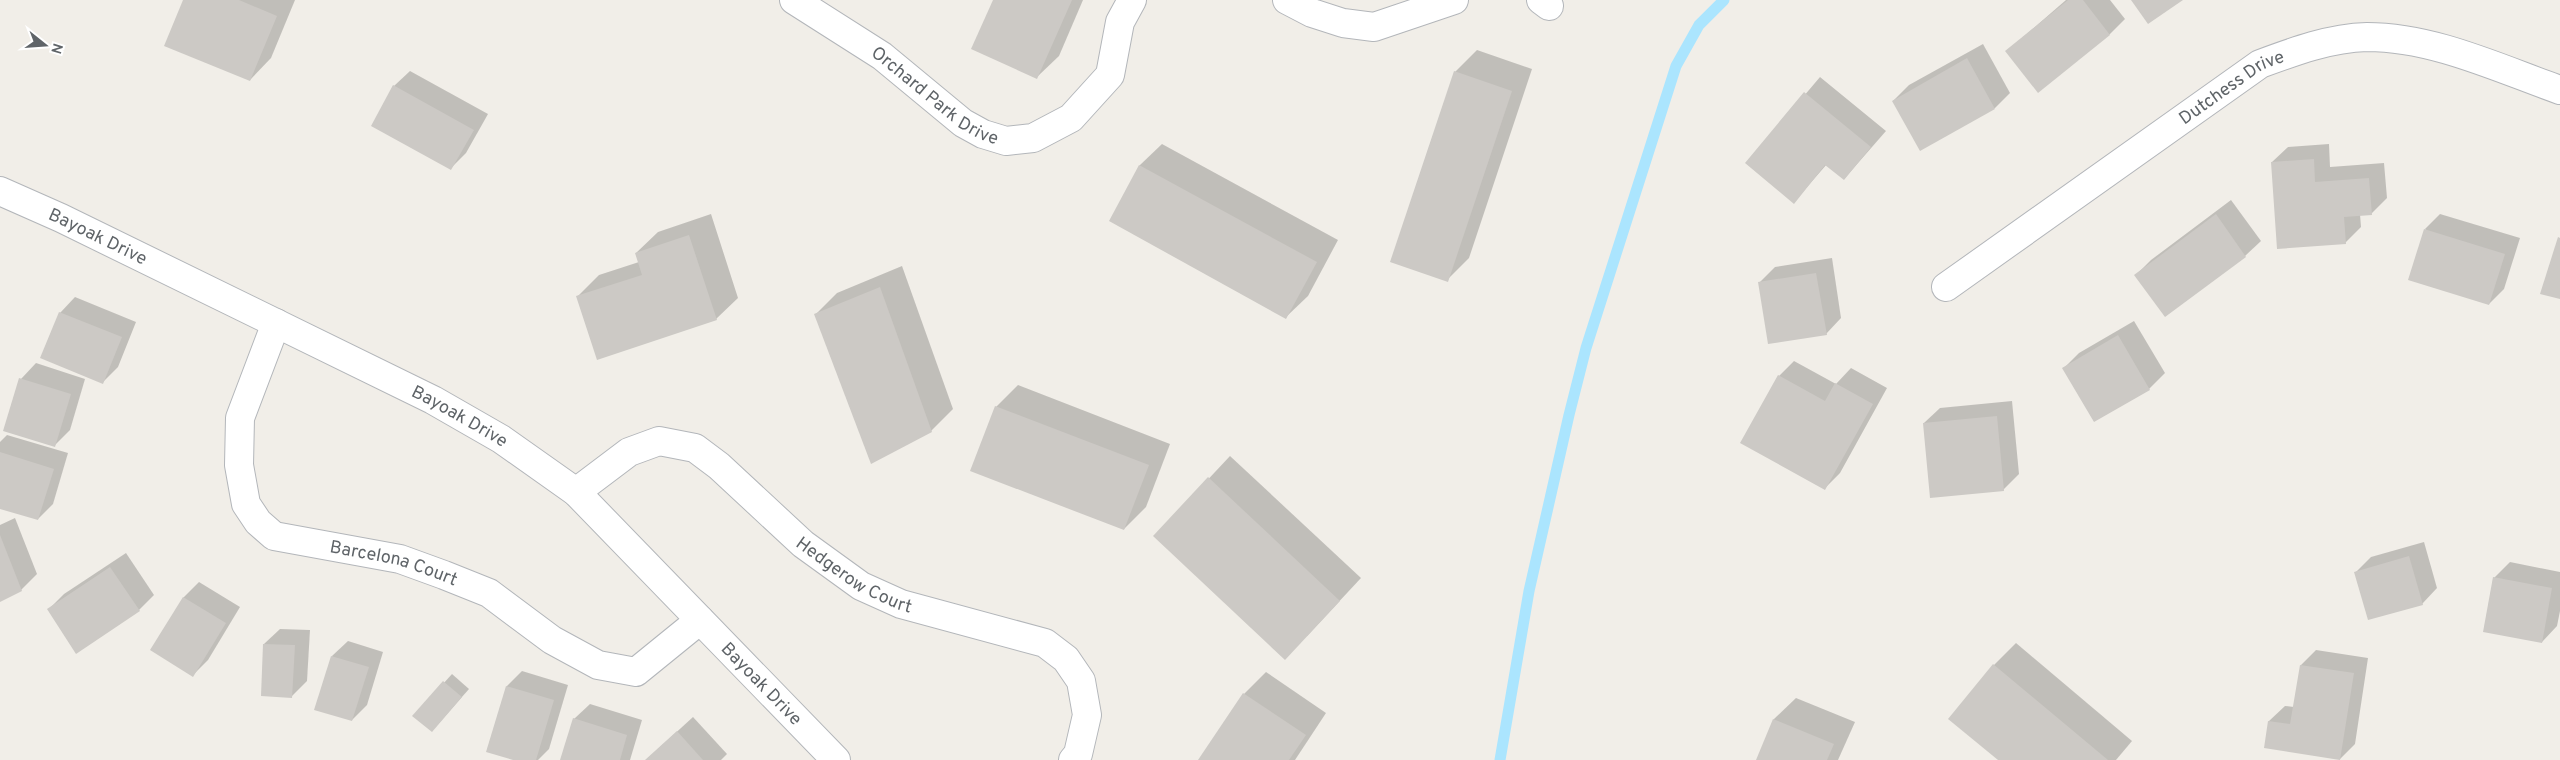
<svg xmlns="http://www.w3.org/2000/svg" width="2560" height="760" font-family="Overpass,sans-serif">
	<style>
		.shadow { fill: #0003 }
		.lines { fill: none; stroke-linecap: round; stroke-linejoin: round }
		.stream { stroke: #abe5fe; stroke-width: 11 }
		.building { fill: #ccc9c5 }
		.street-casing { stroke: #b3b6ba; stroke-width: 30 }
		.street { stroke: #fff; stroke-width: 28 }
		.labels { text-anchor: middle; stroke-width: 5; stroke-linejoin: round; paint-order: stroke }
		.street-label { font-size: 18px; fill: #5f6468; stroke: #fff }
	</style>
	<rect width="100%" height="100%" fill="#f1eee8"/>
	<g class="shadow">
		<polygon points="184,0 295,0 271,58 250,80"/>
		<polygon points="994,0 1083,0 1059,56 1037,77"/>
		<polygon points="2066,0 2110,0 2125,19 2110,34 2039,91 2007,51"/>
		<polygon points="1983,44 2010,93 1995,108 1893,101 1909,85"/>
		<polygon points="1477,50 1532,69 1469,258 1447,280 1455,72"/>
		<polygon points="410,71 488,114 466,153 451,168 394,86"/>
		<polygon points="1820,77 1886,131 1844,179 1827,164 1794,202 1747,163"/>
		<polygon points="1162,144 1338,240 1308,296 1286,317 1111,221 1140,165"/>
		<polygon points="2329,144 2330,167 2384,163 2387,198 2371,214 2360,214 2361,227 2345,243 2272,162 2288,147"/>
		<polygon points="2231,200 2261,241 2245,256 2165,316 2136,275 2151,260"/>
		<polygon points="711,214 738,298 716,319 578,296 599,275 639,262 636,253 658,232"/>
		<polygon points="2440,214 2520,238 2504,289 2489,304 2425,229"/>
		<polygon points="1832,258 1841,318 1826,334 1759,283 1775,267"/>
		<polygon points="902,266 953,409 931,431 815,315 837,293"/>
		<polygon points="75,297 136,322 118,367 103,382 60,313"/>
		<polygon points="2134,321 2165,373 2149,389 2094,421 2064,368 2079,353"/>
		<polygon points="1794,361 1836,384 1851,368 1887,388 1840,473 1825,488 1779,376"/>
		<polygon points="36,363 85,379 70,430 54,446 21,379"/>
		<polygon points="1018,385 1170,444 1146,507 1124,529 996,407"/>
		<polygon points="2012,401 2019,474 2003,490 1924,423 1940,408"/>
		<polygon points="7,435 68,453 53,504 38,519 0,507 0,442"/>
		<polygon points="1230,456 1361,578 1307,636 1155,536"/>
		<polygon points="15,518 37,574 21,590 0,600 0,525"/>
		<polygon points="2424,542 2437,588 2422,604 2356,572 2371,557"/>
		<polygon points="126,553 154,595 139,610 49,609 64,594"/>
		<polygon points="2510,562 2560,572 2560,611 2557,626 2542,642 2494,578"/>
		<polygon points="199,582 240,607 208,660 193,675 152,650 184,597"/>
		<polygon points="280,629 310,630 307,681 292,696 264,644"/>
		<polygon points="348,641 383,652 367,705 352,720 332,656"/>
		<polygon points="2016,643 2132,741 2116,760 2000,760 1950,718 1994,665"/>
		<polygon points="2316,650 2368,658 2355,744 2340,759 2266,747 2269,721 2285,706 2294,707 2301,665"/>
		<polygon points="522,671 568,685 549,749 538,760 518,760 487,751 507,686"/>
		<polygon points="1266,672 1326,713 1295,760 1200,760 1244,694"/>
		<polygon points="452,674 469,689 439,723 414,716"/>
		<polygon points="1796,698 1855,722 1838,760 1757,760 1774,719"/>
		<polygon points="590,704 642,720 630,760 562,760 574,719"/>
		<polygon points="693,717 727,754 721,760 646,760"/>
	</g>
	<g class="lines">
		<polyline class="stream" points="1500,760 1529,591 1569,415 1586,348 1676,66 1699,25 1724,0"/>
	</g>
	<g class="building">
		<polygon points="183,0 239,0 277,16 250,81 164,46"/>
		<polygon points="993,0 1072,0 1037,79 971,49"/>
		<polygon points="2068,0 2083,0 2110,35 2038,93 2005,51"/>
		<polygon points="2131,0 2183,0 2148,24"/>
		<polygon points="1967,58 1995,109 1920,151 1892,101"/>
		<polygon points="1454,71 1512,91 1448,282 1390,262"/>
		<polygon points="393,85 474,130 451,170 371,126"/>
		<polygon points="1804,92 1871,147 1844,180 1825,165 1794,204 1745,163"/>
		<polygon points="2314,159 2315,182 2369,178 2372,215 2344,217 2346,244 2277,249 2271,162"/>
		<polygon points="1139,165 1317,262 1286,319 1109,221"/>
		<polygon points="2216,214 2246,257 2165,317 2134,275"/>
		<polygon points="2424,229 2505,254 2489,305 2408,280"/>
		<polygon points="689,235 717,320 597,360 576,296 642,275 635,253"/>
		<polygon points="2558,237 2560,238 2560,299 2540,294"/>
		<polygon points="1816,273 1827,335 1768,344 1758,282"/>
		<polygon points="880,287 932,432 871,464 814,314"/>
		<polygon points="59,312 122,337 103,384 40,358"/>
		<polygon points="2118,335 2150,390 2094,422 2062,368"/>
		<polygon points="1778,375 1825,401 1835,383 1873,404 1825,490 1740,443"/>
		<polygon points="19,378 71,394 55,447 3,431"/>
		<polygon points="995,406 1149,465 1124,530 970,471"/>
		<polygon points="1997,416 2004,491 1930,498 1923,423"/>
		<polygon points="0,452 54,469 38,520 0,509"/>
		<polygon points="1208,477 1340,601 1285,660 1153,536"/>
		<polygon points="0,535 22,591 0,602"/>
		<polygon points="2409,556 2423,605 2368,620 2354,572"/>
		<polygon points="110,567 140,611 76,654 47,609"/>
		<polygon points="2493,577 2552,588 2542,643 2483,632"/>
		<polygon points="183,597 226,623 193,677 150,650"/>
		<polygon points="263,644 295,645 292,698 261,696"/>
		<polygon points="331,656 369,667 352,721 314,710"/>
		<polygon points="1993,664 2108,760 1998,760 1948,719"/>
		<polygon points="2300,665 2354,673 2340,760 2264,748 2268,721 2290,724"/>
		<polygon points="443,681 462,697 432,732 412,716"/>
		<polygon points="506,686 554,700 536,760 513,760 486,752"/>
		<polygon points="1243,693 1306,735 1289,760 1198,760"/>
		<polygon points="573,718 627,735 620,760 560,760"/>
		<polygon points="1773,719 1834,744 1827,760 1756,760"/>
		<polygon points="677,731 703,760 645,760"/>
	</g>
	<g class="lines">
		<g class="street-casing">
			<g id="street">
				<path id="s1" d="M794,0L882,56L963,123L983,134L1006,141L1033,138L1071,118L1110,75L1120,22L1132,0"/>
				<polyline points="1287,0 1312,13 1343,23 1374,27 1454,0"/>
				<polyline points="1541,0 1549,6"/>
				<path id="s2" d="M0,191L61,218L433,400L501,439L576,492L836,760"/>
				<path id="s3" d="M1946,287L2260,64C2295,51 2330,38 2367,37C2433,37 2498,68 2560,90"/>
				<path id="s4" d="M276,323L240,418L239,465L246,504L258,522L274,536L400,559L444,575L489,593L552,640L598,665L636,672L700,620"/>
				<path id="s5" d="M576,492L629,452L659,441L695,448L719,466L803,544L861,586L901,604L1045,643L1066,659L1081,681L1087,715L1078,754L1073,760"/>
			</g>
		</g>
		<use href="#street" class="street"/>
	</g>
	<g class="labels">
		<g class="street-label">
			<text dy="6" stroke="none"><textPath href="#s3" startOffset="349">Dutchess Drive</textPath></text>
			<text dy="6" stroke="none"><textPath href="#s1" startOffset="171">Orchard Park Drive</textPath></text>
			<text dy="6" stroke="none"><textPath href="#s2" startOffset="108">Bayoak Drive</textPath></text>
			<text dy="6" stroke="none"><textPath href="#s2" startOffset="512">Bayoak Drive</textPath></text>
			<text dy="6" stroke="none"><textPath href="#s4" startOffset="354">Barcelona Court</textPath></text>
			<text dy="6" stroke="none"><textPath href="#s5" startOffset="340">Hedgerow Court</textPath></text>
			<text dy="6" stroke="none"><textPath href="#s2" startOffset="918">Bayoak Drive</textPath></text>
		</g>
	</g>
	<g transform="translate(45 45) rotate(107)" stroke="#ffffff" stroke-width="4" paint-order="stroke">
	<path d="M0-4L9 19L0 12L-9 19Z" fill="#5f6468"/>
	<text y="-8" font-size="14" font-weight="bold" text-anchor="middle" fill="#5f6468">N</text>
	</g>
</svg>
